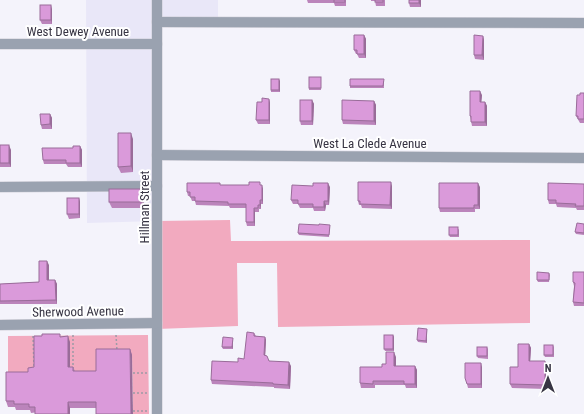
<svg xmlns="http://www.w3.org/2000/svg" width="584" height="414" font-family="'Roboto Condensed',sans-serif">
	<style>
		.built { fill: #e9e7f8 }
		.green { fill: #f2aabf }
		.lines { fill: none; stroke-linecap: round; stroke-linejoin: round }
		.minor-casing { stroke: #cecdd6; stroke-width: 11 }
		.path { stroke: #9d9ba7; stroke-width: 1.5; stroke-dasharray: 2 2; stroke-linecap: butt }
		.minor { stroke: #9aa2b0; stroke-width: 10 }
		.wall { fill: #bb84bb }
		.shaded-wall { fill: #996c99 }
		.building { fill: #da9ada; stroke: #996c99 }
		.labels { text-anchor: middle; stroke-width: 4; stroke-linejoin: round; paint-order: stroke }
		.street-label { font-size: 13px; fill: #373443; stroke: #fff }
	</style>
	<rect width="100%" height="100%" fill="#f4f3fb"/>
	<polygon class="built" points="86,0 218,0 218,22 157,22 157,221 87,223"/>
	<g class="green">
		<polygon points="230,220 231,241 530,240 530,323 278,327 277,263 237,263 238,326 157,329 157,221"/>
		<polygon points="148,335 149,414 133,414 132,355 99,380 36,373 8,378 8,336"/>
	</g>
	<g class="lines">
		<g class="minor-casing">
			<g id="minor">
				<polyline points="157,0 157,414"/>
				<polyline points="157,22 584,23"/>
				<polyline points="0,44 157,44"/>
				<polyline points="157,155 584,158"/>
				<polyline points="0,187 157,186"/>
				<polyline points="0,325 157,323"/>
			</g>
		</g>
		<g class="path">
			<polyline points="73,335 73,369"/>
			<polyline points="116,335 117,351"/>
			<polyline points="33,336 34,367"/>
			<polyline points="133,373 147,373"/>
			<polyline points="133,393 147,393"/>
			<polyline points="133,411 147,411"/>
		</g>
		<use href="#minor" class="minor"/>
	</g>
	<g class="wall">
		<polygon points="307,0 346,0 346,6 335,6 334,3 308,3"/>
		<polygon points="371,0 385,0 385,6 376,6 375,1 371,1"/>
		<polygon points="421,0 421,7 410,7 409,3"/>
		<polygon points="52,9 52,24 42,24 40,20"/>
		<polygon points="364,35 366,39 366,58 359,58 357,54 356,54 354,50"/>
		<polygon points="483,36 484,40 484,60 475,59 474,55"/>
		<polygon points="321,77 321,90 309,90 309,88"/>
		<polygon points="280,81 280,92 271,92 271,90"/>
		<polygon points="384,81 384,88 350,88 350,86"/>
		<polygon points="584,93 584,123 580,123 576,116 580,95"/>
		<polygon points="482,95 481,102 485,102 487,106 487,126 472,126 470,116"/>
		<polygon points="269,99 270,103 270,124 258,124 256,120 262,102"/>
		<polygon points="312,100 314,104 313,125 301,125 300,121"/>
		<polygon points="374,101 376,105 376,125 343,124 342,120"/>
		<polygon points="50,114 52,118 52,129 42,129 41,125"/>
		<polygon points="133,139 133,172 121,173 118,167"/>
		<polygon points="0,145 11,150 11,167 0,167"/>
		<polygon points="80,146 82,150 82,167 68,167 66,164 44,164 43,160"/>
		<polygon points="584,184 584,210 577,210 576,208 557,207 556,204 549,204 548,200"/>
		<polygon points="221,185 261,185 263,189 263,204 261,204 261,209 259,209 259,212 255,212 255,226 247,226 246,222 246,208 230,208 229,206 196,205 195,201 192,201 190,196 188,196 187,192"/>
		<polygon points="392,186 392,209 362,208 361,205 359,205 358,201"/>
		<polygon points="330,187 329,205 326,205 325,211 314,211 313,208 300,208 298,204 293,204 291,200"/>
		<polygon points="480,187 480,209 475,209 475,212 440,212 439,208"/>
		<polygon points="144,195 144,208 112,208 109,202"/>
		<polygon points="79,198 80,202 80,218 69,219 67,214"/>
		<polygon points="584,224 584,235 576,234 575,232"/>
		<polygon points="330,227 329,237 299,235 298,233"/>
		<polygon points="459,229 459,237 450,237 449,235"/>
		<polygon points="49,265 49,280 55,280 57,284 57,304 0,304 0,284 39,282"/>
		<polygon points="584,272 584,306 574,306 573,302 574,286 573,282"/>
		<polygon points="549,273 550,275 549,282 538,282 537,280"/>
		<polygon points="427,329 427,343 418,342 417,340"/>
		<polygon points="254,333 256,336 265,337 266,340 265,356 269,361 291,366 290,389 274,388 274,387 212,384 211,380 244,359"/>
		<polygon points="393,335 394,337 394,351 385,351 384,349"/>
		<polygon points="61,337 70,342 70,367 73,367 75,371 96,371 130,349 132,355 96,408 70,408 31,413 30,410 16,410 15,407 8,407 6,401 28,372 34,367"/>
		<polygon points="233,340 233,349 223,349 222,347"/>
		<polygon points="529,344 531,348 530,361 546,364 546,389 512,388 510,384"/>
		<polygon points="553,345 554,347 554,357 545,357 544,355"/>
		<polygon points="487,347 488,349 488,359 478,358 477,356"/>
		<polygon points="396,357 396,366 415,366 417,370 417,388 406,388 405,385 375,385 375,388 361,388 360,383"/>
		<polygon points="482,367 482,388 468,388 467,384"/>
	</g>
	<g class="shaded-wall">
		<polygon points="419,0 421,0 421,7 419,3"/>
		<polygon points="51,5 52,9 52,24 51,20"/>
		<polygon points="364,35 366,39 366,58 364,54"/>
		<polygon points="483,36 484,40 484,60 482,55"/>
		<polygon points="279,79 280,81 280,92 279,90"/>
		<polygon points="480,91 482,95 481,106 480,102"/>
		<polygon points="269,99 270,103 270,124 269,120"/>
		<polygon points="312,100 314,104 313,125 312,121"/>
		<polygon points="374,101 376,105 376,125 374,121"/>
		<polygon points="485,102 487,106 487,126 485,122"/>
		<polygon points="50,114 52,118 52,129 50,124"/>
		<polygon points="131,133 133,139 133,172 131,166"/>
		<polygon points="9,145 11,150 11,167 9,163"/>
		<polygon points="80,146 82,150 82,167 80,163"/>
		<polygon points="391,182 392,186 392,209 390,205"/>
		<polygon points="328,183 330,187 329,205 328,201"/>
		<polygon points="478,183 480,187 480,209 478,205"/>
		<polygon points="262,185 263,189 263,204 262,200"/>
		<polygon points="142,189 144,195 144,208 142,202"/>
		<polygon points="79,198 80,202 80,218 79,214"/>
		<polygon points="260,200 261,204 261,209 260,205"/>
		<polygon points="324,201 326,205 325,211 324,207"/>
		<polygon points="254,208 255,212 255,226 254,222"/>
		<polygon points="47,261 49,265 49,284 47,280"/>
		<polygon points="55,280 57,284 57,304 56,300"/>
		<polygon points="427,329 427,343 426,341"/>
		<polygon points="393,335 394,337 394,351 393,349"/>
		<polygon points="68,336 70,342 70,373 68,367"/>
		<polygon points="265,337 266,340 265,359 264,355"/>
		<polygon points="233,338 233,349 232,347"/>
		<polygon points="529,344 531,348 530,364 529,361"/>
		<polygon points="130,349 132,355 133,414 131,414"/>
		<polygon points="394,352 396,357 396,370 394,366"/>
		<polygon points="545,361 546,364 546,389 545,385"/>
		<polygon points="289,362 291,366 290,389 288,385"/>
		<polygon points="481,363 482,367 482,388 481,384"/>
		<polygon points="415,366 417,370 417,388 415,384"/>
		<polygon points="68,402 70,408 70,414 68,414"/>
	</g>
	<g class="building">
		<rect x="334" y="0" width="11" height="2"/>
		<rect x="375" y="0" width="8" height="2"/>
		<rect x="409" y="0" width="10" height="3"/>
		<rect x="40" y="5" width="11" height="15"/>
		<polygon points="354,35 364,35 364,54 357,54 357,50 354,50"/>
		<polygon points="474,35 483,36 482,55 474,55"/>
		<rect x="309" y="77" width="12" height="11"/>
		<rect x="271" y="79" width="8" height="11"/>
		<polygon points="350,79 384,79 383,86 350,86"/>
		<polygon points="470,91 480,91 480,102 485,102 485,122 471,122 471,116 470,116"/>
		<polygon points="580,93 584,93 584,119 578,119 578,116 576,116 577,95 580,95"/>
		<polygon points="262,98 269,99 269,120 256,120 257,102 262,102"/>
		<rect x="300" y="100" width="12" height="21"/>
		<polygon points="342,100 374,101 374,121 342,120"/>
		<polygon points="40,114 50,114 50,124 41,125"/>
		<polygon points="118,133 131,133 131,166 118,167"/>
		<rect x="0" y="145" width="9" height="18"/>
		<polygon points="73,146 80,146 80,163 66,163 66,160 43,160 42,148 73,148"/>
		<polygon points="249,182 260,182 260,185 262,185 262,200 260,200 260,205 258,205 258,208 254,208 254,222 246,222 246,204 228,204 228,202 195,201 195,197 190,197 190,192 187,192 187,183 220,183 220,185 249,185"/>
		<polygon points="358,182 391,182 390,205 360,204 360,201 358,201"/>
		<polygon points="313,183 328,183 328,201 324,201 324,207 313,207 313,204 298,204 298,200 291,200 292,185 313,186"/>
		<polygon points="439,183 478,183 478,205 474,205 474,208 439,208"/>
		<polygon points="548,183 584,184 584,206 575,206 576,204 556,203 556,200 548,200"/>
		<rect x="109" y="189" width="33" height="13"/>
		<rect x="67" y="198" width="12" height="16"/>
		<polygon points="577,223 584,224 584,233 575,232"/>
		<polygon points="299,224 319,225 319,224 330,225 329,235 298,233"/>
		<rect x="449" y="227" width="9" height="8"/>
		<polygon points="39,261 47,261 47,280 55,280 56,300 0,301 0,284 39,282"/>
		<polygon points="537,272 549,273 549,280 537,280"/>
		<polygon points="573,272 584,272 584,303 573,302 575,283 573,282"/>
		<polygon points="418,328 427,329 426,341 417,340"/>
		<polygon points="247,332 254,333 254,336 265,337 264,355 267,356 269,361 289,362 288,385 273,384 273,383 211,380 212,361 238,362 238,358 244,359"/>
		<polygon points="42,334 60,334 60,337 68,336 68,367 73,367 73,371 96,371 96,349 130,349 131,414 96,414 96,402 68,402 68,414 35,414 35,407 29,407 29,404 14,404 14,401 6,401 6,372 28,372 28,368 34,367 34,336 42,336"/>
		<rect x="384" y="335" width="9" height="14"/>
		<polygon points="223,337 233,338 232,347 222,347"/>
		<polygon points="518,344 529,344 529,361 545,361 545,385 510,384 510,367 518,367"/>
		<rect x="544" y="345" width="9" height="10"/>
		<rect x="477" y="347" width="10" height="9"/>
		<polygon points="386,352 394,352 394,366 415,366 415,384 404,384 404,381 373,381 373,384 360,383 360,367 382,367 382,364 386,364"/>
		<polygon points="465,363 481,363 481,384 467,384 465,378"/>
	</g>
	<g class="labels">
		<g class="street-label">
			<text x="78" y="36">West Dewey Avenue</text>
			<text x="370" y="148">West La Clede Avenue</text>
			<text transform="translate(144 207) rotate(-90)" y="5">Hillman Street</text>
			<text transform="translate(78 311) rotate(-1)" y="5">Sherwood Avenue</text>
		</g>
	</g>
	<g transform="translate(548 378)" stroke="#ffffff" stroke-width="3" paint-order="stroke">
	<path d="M0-3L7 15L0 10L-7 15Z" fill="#373443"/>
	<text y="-6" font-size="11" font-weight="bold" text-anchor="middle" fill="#373443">N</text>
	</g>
</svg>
